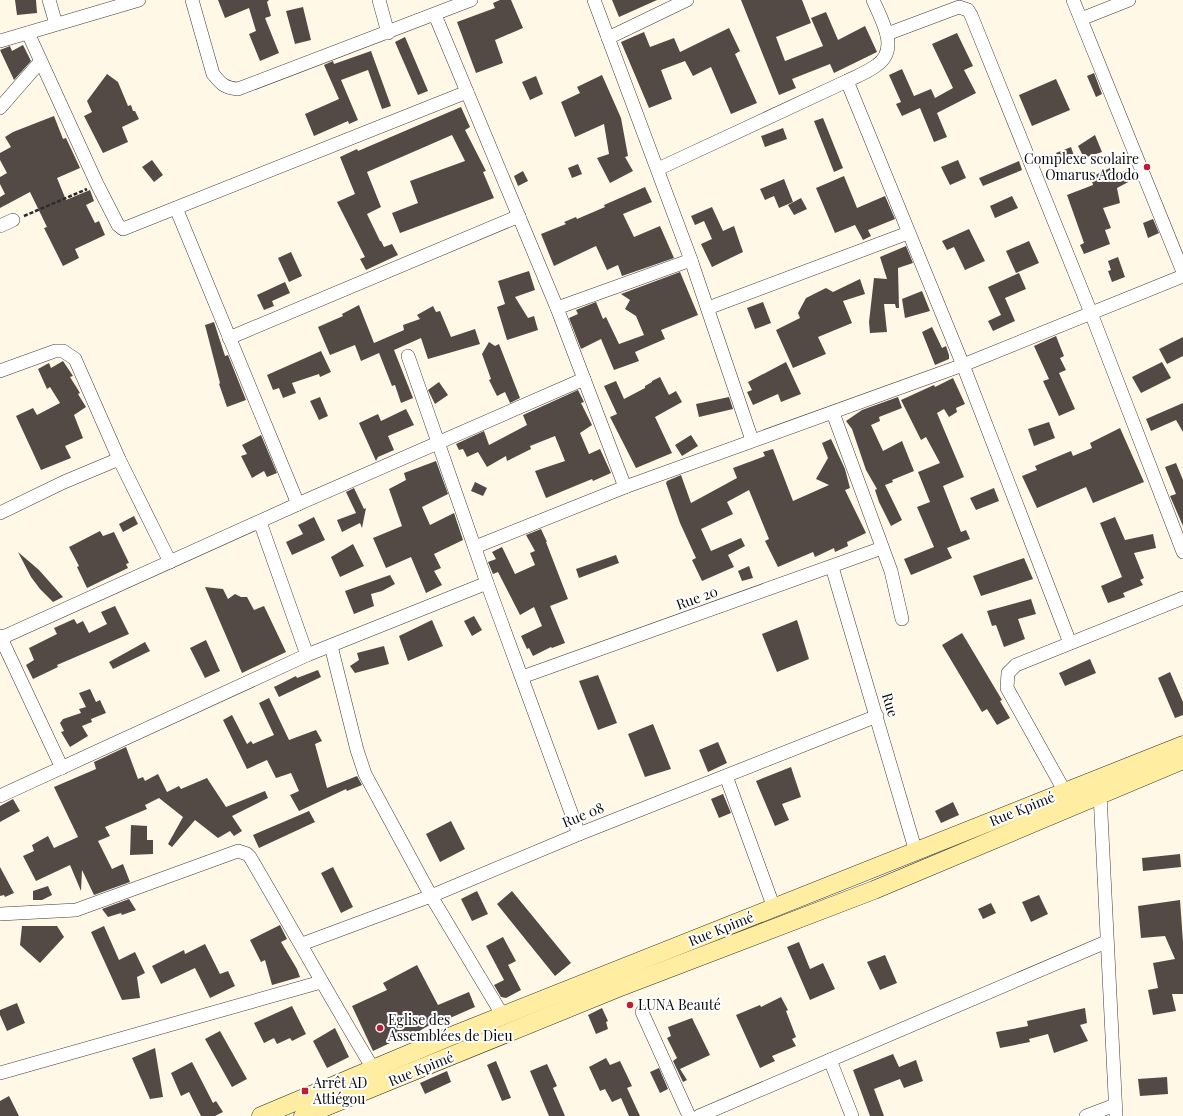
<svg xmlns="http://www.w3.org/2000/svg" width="1183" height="1116" font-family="'Playfair Display',serif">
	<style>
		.building { fill: #534a46 }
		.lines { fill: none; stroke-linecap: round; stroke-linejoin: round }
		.minor-casing { stroke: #3d3d3d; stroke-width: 14 }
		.secondary-casing { stroke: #2c2c2c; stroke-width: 19 }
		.path { stroke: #2c2c2c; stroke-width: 2.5; stroke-dasharray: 4 2; stroke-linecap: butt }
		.minor { stroke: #fff; stroke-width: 13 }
		.secondary { stroke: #ffeda2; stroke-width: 18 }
		.poi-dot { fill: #be1e33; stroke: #fff; stroke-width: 1.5 }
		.labels { text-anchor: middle; stroke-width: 4; stroke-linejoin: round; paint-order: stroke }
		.poi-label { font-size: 14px; fill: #0a0a0a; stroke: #fff; text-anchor: start }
		.street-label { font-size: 14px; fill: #0a0a0a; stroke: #fff }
	</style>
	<rect width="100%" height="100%" fill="#fff8e7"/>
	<g class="building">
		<polygon points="15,0 36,0 37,13 17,15"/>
		<polygon points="218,0 269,0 267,2 271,16 265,18 279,53 260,61 249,34 256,31 249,8 225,18"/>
		<polygon points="500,0 511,0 523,28 495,40 503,63 476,73 457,22 495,8 493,3"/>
		<polygon points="612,0 657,0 619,17"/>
		<polygon points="741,0 802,0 811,23 776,37 785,61 823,46 811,18 826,12 838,40 865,26 877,52 834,73 830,64 792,79 796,88 779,95"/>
		<polygon points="303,7 311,40 295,44 286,11"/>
		<polygon points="729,28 740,51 735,54 757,103 731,114 711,67 693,76 685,61 661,70 672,99 649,108 621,42 644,32 650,47 674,38 680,52"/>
		<polygon points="957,33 973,66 964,70 976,93 937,113 947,137 934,142 920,108 902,116 896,104 901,102 889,75 902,69 914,96 931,89 935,98 953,88 932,44"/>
		<polygon points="405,37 428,91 418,95 395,42"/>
		<polygon points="23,45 31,61 14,80 0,50 10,46 12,51"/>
		<polygon points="371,51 391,106 382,109 368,70 341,80 358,120 349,124 348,121 314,136 305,114 339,99 324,65 333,61 334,64"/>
		<polygon points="1094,73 1102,94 1096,97 1087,76"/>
		<polygon points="107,74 118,82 128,106 131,105 133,111 135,111 139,119 122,127 128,142 103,153 84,116 92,112 87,101"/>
		<polygon points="602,75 621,118 628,156 625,157 633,171 610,183 597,158 609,154 604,124 575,137 561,102 580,93 577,87"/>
		<polygon points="536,76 543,94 530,100 522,82"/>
		<polygon points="1056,79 1070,110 1032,126 1019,95"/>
		<polygon points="461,107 470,127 465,130 486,171 483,172 494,198 400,233 392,213 418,203 410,181 465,161 452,135 367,172 381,207 367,214 380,241 381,241 384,247 392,244 398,255 366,270 360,259 365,257 337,202 355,194 340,157 357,149 358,151"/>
		<polygon points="54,116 63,139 66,138 80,168 57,178 66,200 90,190 94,201 86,205 95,223 99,221 105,235 75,249 79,258 63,266 44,228 47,227 30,192 0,208 0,197 5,194 0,184 0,177 7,173 0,160 0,153 11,147 5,137 13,132"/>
		<polygon points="823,118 843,168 834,172 814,121"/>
		<polygon points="783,128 787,139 765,147 761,136"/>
		<polygon points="1095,135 1102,152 1084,158 1078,146"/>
		<polygon points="1071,147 1074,156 1060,161 1056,153"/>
		<polygon points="152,160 163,175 154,182 142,167"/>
		<polygon points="958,160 966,178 950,185 941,167"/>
		<polygon points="1019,161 1022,170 983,186 979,178"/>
		<polygon points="578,164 582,174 572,178 568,168"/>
		<polygon points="1110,168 1112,174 1129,170 1134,179 1117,188 1120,203 1103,208 1111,228 1105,230 1110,244 1084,254 1080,245 1084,243 1067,195 1093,185 1091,177"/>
		<polygon points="523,171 528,181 518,186 514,176"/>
		<polygon points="844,176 857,208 885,196 895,219 868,230 871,236 863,240 855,225 835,233 816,188"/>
		<polygon points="784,179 793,202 779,208 774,196 765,200 760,189"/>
		<polygon points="645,187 652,202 623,214 634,237 660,226 674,258 622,276 618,265 607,270 596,246 554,266 541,234 566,224 564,222 576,217 577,219 605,207 604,205"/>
		<polygon points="1012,196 1018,208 995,218 990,206"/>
		<polygon points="801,198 807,209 794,215 788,205"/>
		<polygon points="712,207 723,231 734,226 743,252 712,267 701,244 712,239 704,221 695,225 691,216"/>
		<polygon points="1153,219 1159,233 1148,238 1143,223"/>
		<polygon points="969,229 985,261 965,270 954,247 947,250 942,241"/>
		<polygon points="1029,241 1039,263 1016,273 1006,251"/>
		<polygon points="906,246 913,263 898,268 899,308 896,308 895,304 884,304 887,332 870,333 869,322 874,278 887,279 880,257"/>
		<polygon points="291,252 302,276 289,282 278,258"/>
		<polygon points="1118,257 1125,277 1112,282 1108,271 1111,270 1108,261"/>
		<polygon points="529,271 535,290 515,297 528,318 534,316 538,330 507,340 497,307 505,304 498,281"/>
		<polygon points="680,272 698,315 661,330 665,339 635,352 639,361 614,370 601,339 581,349 569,318 578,314 576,310 596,302 603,319 606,317 619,344 644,335 636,316 625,309 630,300 621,294"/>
		<polygon points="1019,273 1026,289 1005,298 1015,321 993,331 988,321 1001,315 988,287"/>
		<polygon points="860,279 865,294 843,301 852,323 818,337 826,354 793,368 776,330 800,318 798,313 806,298 826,288 833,292"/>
		<polygon points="285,282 290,293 272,301 274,306 264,310 257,295"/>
		<polygon points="922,291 930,311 905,318 902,299"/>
		<polygon points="763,302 771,323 755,329 747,308"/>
		<polygon points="359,305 374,343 404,330 403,325 420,319 417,315 433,306 436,312 440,311 451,337 475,329 480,344 428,359 421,338 394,350 413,398 401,403 395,385 392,386 379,353 361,361 355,345 330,355 318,327 343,316 342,314"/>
		<polygon points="214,322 225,356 228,355 246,400 227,407 219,384 220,383 205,325"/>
		<polygon points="932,327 942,348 946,346 949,355 949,359 935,365 922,332"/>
		<polygon points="1056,336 1064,356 1060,358 1066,370 1059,373 1075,409 1059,416 1043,381 1049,379 1034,346"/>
		<polygon points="1183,337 1183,356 1167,364 1159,349"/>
		<polygon points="489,342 495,346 499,344 520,398 510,403 505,392 497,396 489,380 491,379 482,354"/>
		<polygon points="321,351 331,372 320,377 319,374 292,383 296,393 283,398 279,388 273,390 267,375"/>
		<polygon points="63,361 73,376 70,377 80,393 78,394 86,407 74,415 83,438 65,446 71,458 41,470 16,416 33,408 37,415 60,403 50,387 47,389 38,369 49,363 51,368"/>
		<polygon points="786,362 801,394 781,402 778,394 753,405 747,392 752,390 748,382"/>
		<polygon points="1162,362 1171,378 1141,393 1132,377"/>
		<polygon points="660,377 669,395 676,391 682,402 655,417 672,453 636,468 610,417 617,414 604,386 616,381 624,399 645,388 645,386 652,382 652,381"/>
		<polygon points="953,378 965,404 956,408 957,412 949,417 944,409 937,413 964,477 943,486 961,532 966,530 970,539 947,548 952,558 911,575 904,559 934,547 917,507 930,502 918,472 940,463 926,437 921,440 901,400 934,385 935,387"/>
		<polygon points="439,382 448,395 435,404 428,390"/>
		<polygon points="578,390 584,402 581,403 592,425 580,433 589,454 600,449 611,473 593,481 592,479 546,498 535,471 565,461 555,436 530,446 531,449 507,461 506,456 487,467 478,452 467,457 463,449 459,450 456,444 484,431 489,445 527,425 523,415"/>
		<polygon points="320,397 328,416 319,420 310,401"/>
		<polygon points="729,397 733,409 699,417 696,404"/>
		<polygon points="898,397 902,408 879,417 880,421 871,425 883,451 902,441 914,471 892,480 893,482 885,485 902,520 891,526 879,502 875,490 877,489 866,470 852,429 846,421 862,410"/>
		<polygon points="1183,403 1183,432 1176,420 1151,431 1146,419"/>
		<polygon points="406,409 414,425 388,436 394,450 378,457 376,461 359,423 378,414 381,421"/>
		<polygon points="1049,422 1055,438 1034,446 1028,429"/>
		<polygon points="1120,428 1144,482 1093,503 1086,487 1037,508 1022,476 1037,470 1035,466 1071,451 1073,456 1092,448 1090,443"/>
		<polygon points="261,435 277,473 267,477 264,471 252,478 241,456 247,454 242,445"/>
		<polygon points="691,435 698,446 682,456 675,445"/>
		<polygon points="831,439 845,469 850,488 845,490 866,533 847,542 848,546 835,552 834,548 815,557 813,552 778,567 765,541 769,539 749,490 727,502 733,514 701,529 711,551 741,538 745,546 728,555 734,567 702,581 692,560 696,558 680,523 666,483 667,481 681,475 691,503 737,478 733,468 765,456 763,452 773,449 793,501 829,485 816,479 828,458 822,443"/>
		<polygon points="436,461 448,494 422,507 430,525 454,513 463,540 434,554 441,568 434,571 442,585 426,593 411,557 386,568 373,538 402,526 389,489 406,480 404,473"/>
		<polygon points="1176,463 1183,480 1183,526 1170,496 1176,494 1165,467"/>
		<polygon points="475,482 487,488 483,496 471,491"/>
		<polygon points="354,488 364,509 366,508 362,528 360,523 342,532 337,520 356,513 346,492"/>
		<polygon points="994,488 999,501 976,510 970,498"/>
		<polygon points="134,516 138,524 123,532 119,524"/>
		<polygon points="314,517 325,540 292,555 286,542 303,534 298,525"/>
		<polygon points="1115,517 1125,540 1153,534 1156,548 1134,553 1144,578 1140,580 1143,585 1123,593 1125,597 1108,603 1101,586 1122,577 1100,523"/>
		<polygon points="541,529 547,542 546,542 568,599 550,606 565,643 552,648 551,647 533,656 529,648 527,649 521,636 542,626 534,607 520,615 498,572 493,574 488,562 496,559 492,552 502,547 515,574 535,565 530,553 535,551 526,535"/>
		<polygon points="100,531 103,536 114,532 129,563 126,564 128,568 87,588 77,567 79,566 69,547"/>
		<polygon points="353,544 364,566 340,577 331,557"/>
		<polygon points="18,552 39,570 63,597 53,602 40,589 31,577"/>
		<polygon points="616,555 619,563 579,578 576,569"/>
		<polygon points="1024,558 1033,579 981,596 973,576"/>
		<polygon points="749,566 753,578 742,581 738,571"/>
		<polygon points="390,575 395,584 382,591 371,594 374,606 354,614 345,591"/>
		<polygon points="205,587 223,589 228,599 235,594 241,597 247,597 254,610 264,606 286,652 242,673"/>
		<polygon points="1031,599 1036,614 1018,619 1025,639 1004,647 996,625 992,626 987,611"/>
		<polygon points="115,606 129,634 57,665 58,667 33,679 26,665 34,660 29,648 57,634 54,628 74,619 77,624 83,621 89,633 107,624 101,612"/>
		<polygon points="474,616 482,630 472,636 464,621"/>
		<polygon points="432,620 443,646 408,661 399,636"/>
		<polygon points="797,620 809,659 777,672 762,634"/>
		<polygon points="962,633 1002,700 1000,701 1010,718 997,725 987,709 982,712 942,645"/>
		<polygon points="206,640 220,671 205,678 190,648"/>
		<polygon points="145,642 150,651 113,669 109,662"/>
		<polygon points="384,646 389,664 355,673 350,666 359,660 357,653"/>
		<polygon points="1090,659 1096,673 1065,686 1059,673"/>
		<polygon points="318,670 321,677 279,697 274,687 296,676 297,678"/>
		<polygon points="1170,672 1183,702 1183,715 1175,718 1158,678"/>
		<polygon points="598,675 617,723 598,730 579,681"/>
		<polygon points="90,689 96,702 100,700 106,713 91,719 92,722 82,726 88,736 70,747 61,732 64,731 60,723 63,719 81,713 79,709 86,707 79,693"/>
		<polygon points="269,698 289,740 316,730 322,741 315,744 327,788 357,776 362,785 347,791 346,789 299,811 290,795 299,791 291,773 276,778 267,760 247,769 223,720 232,715 247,744 251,741 253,744 274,735 259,703"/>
		<polygon points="653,724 671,769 645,777 628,734"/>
		<polygon points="718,742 727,763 708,772 699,750"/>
		<polygon points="126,747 138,779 143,777 145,781 158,774 167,792 179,786 181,789 207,778 226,807 265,791 268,798 232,816 242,831 234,836 230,831 218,838 195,820 172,847 168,844 183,817 159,798 145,805 147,809 105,827 110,836 98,841 112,869 123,864 130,882 94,895 82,870 81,891 70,865 36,881 23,856 34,851 32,845 48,836 54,848 78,837 54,787 96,769 94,762"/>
		<polygon points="791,767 801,797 782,804 789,820 775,826 756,781"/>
		<polygon points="723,794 731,813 719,818 711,799"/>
		<polygon points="13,799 20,811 0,822 0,806"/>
		<polygon points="953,802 959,815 941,823 935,811"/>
		<polygon points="309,811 315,822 259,848 253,835"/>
		<polygon points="451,821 465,849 440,862 426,834"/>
		<polygon points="131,825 147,826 147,840 153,840 153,854 130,855"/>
		<polygon points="1180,854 1181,867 1143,871 1142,858"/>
		<polygon points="0,867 14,893 5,897 4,895 0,896"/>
		<polygon points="333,867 353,907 341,913 321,873"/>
		<polygon points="48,886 52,895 42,900 33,900 33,891"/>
		<polygon points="477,891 488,914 472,921 461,899"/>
		<polygon points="512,891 571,963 555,976 497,904"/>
		<polygon points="1039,895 1048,914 1031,922 1022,902"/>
		<polygon points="129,899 136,910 122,915 121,913 108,917 102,909"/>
		<polygon points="1180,900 1183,942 1183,994 1172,994 1176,1011 1153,1015 1148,990 1158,988 1153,963 1175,959 1165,936 1141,938 1138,906"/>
		<polygon points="991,903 996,913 983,919 978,909"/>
		<polygon points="280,925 287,939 281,942 297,969 300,977 272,985 265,960 261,962 250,940"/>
		<polygon points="22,926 57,926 64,937 40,963 20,945"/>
		<polygon points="104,926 119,960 135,952 145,973 137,977 140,998 122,1000 91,932"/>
		<polygon points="503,937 516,961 508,965 521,990 506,998 501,997 494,985 504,980 486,946"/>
		<polygon points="799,942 810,969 823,963 835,989 810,1000 787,947"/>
		<polygon points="205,944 220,974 228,971 235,986 210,998 195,968 161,984 152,966 184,950 185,954"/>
		<polygon points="885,955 897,983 880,990 867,962"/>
		<polygon points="417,965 438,1005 469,992 475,1007 441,1022 440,1019 409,1037 407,1035 373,1051 352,1006 387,990 383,983"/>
		<polygon points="781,997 788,1010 786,1011 796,1037 792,1039 796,1046 772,1056 775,1061 760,1068 736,1015 760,1005 761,1007"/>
		<polygon points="17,1003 25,1023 7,1031 0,1015 0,1010"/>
		<polygon points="292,1006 306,1034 292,1041 290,1038 277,1044 274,1038 264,1043 254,1023"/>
		<polygon points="602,1008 608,1021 606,1022 608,1029 596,1034 588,1015"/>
		<polygon points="1085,1008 1087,1023 1080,1025 1088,1041 1054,1053 1048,1034 1029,1039 1030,1042 1000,1048 996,1032 1028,1026 1027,1021"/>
		<polygon points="692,1018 710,1055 680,1069 687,1080 683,1082 673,1061 677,1058 667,1038 671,1036 668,1027"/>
		<polygon points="335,1028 349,1057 327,1068 313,1041"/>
		<polygon points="220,1031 247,1079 232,1087 205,1039"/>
		<polygon points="155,1048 163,1097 150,1099 132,1058"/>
		<polygon points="893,1054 899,1067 916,1060 923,1081 904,1088 900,1079 874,1089 884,1116 870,1116 853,1070"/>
		<polygon points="606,1058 610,1065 620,1061 632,1086 627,1088 640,1116 629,1116 621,1098 612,1102 605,1089 600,1091 589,1067"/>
		<polygon points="496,1061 511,1098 502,1101 487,1065"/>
		<polygon points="192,1062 213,1103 216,1101 223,1112 215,1116 201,1116 189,1092 181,1096 171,1073"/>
		<polygon points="547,1064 557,1086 553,1088 565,1116 549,1116 530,1071"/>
		<polygon points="659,1068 668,1089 660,1093 650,1072"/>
		<polygon points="447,1071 451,1082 425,1094 420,1083"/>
		<polygon points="1167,1077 1168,1094 1140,1096 1138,1079"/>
		<polygon points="9,1096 19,1116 0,1116 0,1101"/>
	</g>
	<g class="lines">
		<g class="minor-casing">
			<g id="minor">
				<polyline points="49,0 56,24"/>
				<path d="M192,0L213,74C221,84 225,88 238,89L471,0"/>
				<polyline points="379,0 388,33"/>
				<polyline points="594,0 691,260 752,440"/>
				<polyline points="1073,0 1183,272"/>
				<polyline points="435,15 557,308 625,487"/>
				<polyline points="1081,19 1129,0"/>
				<polyline points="28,33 97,184 118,225 123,229 467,92"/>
				<polyline points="887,34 959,7 968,10 971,15 1091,313 1183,552"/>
				<polyline points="608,38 687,0"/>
				<polyline points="0,41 139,0"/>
				<polyline points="847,81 963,365 1070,643"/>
				<polyline points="0,108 40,62"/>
				<path d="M658,169L847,81C857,76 868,72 877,65C900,49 881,19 873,0"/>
				<polyline points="176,208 298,504"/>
				<polyline points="0,226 13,220"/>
				<polyline points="557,308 691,260"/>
				<polyline points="708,308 908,233"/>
				<polyline points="229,338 519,216"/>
				<polyline points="408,356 487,583 579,834"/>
				<polyline points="0,371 55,351 63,351 75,359 119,459 170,562"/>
				<polyline points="833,413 891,571 902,619"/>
				<polyline points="0,513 64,482 119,459"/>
				<polyline points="260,522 307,655"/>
				<polyline points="475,547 625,487 963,365 1183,276"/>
				<polyline points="832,567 916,852"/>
				<polyline points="0,636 62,768"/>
				<polyline points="1,638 298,504 584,379"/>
				<polyline points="331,646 357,750 365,774 431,896 503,1016"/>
				<polyline points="522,677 882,548"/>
				<polyline points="726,776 774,908"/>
				<polyline points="1065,792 1007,688 1008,673 1016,665 1183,598"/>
				<polyline points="1100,794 1116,1116"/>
				<polyline points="0,796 307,655 487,583"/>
				<path d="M0,914L76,910L238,851L247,854L250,857C292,928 331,1000 374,1070"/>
				<polyline points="302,944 431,896 579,834 877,716"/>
				<polyline points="642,1012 689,1116"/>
				<polyline points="830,1060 852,1116"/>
				<polyline points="0,1073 321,982"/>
				<polyline points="699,1116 1106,942"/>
				<polyline points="1086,1116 1115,1105"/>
			</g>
		</g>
		<g class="secondary-casing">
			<g id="secondary">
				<polyline points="261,1116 449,1037 1183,745"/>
				<polyline points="303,1116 618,988 874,890 1183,760"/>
			</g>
		</g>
		<polyline class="path" points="24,216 87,189"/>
		<use href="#minor" class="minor"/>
		<use href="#secondary" class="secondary"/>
	</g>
	<g class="poi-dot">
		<circle cx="1147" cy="167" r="4"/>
		<circle cx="630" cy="1005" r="4"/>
		<circle cx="380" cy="1028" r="4"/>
		<rect x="301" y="1087" width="8" height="8" rx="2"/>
	</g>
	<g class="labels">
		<g class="poi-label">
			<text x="1139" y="164" text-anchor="end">Complexe scolaire<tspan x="1139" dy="16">Omarus Adodo</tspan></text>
			<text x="638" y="1010">LUNA Beauté</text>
			<text x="388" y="1025">Eglise des<tspan x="388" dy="16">Assemblées de Dieu</tspan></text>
			<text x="313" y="1088">Arrêt AD<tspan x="313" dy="16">Attiégou</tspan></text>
		</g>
		<g class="street-label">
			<text transform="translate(697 598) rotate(-20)" y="5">Rue 20</text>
			<text transform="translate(890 705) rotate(73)" y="5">Rue</text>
			<text transform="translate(1022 809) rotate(-22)" y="5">Rue Kpimé</text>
			<text transform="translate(583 815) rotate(-22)" y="5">Rue 08</text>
			<text transform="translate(721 929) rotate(-22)" y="5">Rue Kpimé</text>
			<text transform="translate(421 1069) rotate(-22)" y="5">Rue Kpimé</text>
		</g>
	</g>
</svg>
